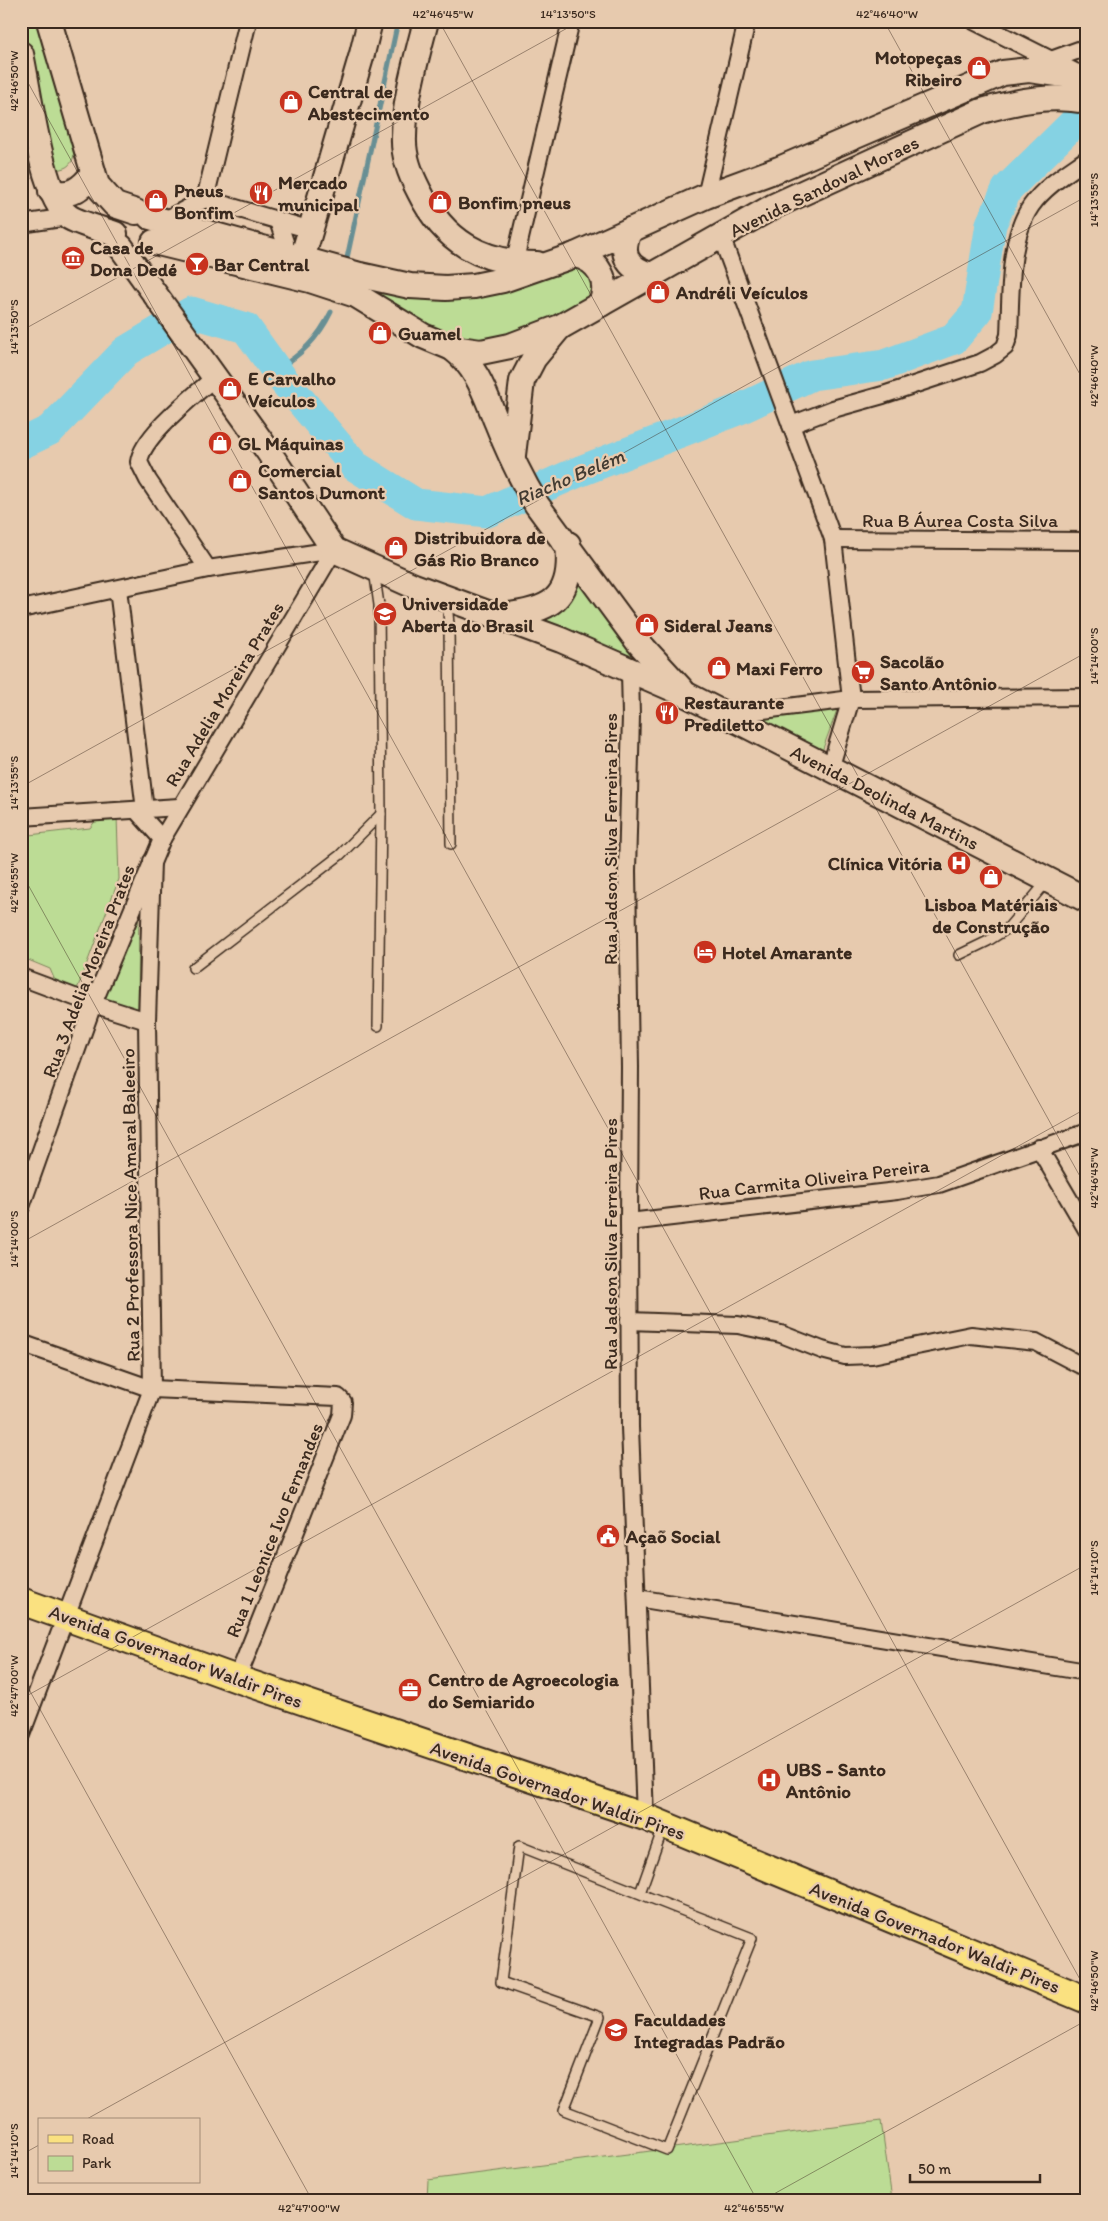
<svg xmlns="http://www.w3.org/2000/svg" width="1108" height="2221" font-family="Itim,sans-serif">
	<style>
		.green { fill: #bcdc95; stroke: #7c835a }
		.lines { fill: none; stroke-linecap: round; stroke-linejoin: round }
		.stream { stroke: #678f94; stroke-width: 5 }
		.river { stroke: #85d2e3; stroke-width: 31 }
		.lane-casing { stroke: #3b2a1e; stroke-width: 12 }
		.street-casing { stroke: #3b2a1e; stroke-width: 20 }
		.secondary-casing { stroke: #3b2a1e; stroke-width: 28 }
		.primary-casing { stroke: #3b2a1e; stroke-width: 30 }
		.lane { stroke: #e7caae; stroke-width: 9 }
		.street { stroke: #e7caae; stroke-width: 16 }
		.secondary { stroke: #e7caae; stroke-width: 24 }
		.primary { stroke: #fae180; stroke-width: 26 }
		.ticks { fill: none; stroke: #3b2a1e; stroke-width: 1; stroke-opacity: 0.45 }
		.labels { text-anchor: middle; stroke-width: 4.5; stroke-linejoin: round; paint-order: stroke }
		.poi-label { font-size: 19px; font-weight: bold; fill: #3b2a1e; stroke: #e7caae; text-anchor: start }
		.street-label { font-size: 19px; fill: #3b2a1e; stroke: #e7caae }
		.water-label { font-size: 20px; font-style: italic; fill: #423b32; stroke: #e7caae }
		.neatline { fill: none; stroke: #3b2a1e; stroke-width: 2 }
		.ticks-label { font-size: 12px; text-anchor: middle; fill: #3b2a1e }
	</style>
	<rect width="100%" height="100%" fill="#e7caae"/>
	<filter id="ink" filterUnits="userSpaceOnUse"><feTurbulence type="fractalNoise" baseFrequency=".02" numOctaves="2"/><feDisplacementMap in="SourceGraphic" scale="10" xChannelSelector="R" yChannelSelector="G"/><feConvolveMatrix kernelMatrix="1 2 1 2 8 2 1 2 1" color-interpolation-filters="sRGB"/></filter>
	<g filter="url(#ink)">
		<g class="green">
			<path d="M21,21H40L74,155C71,167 65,169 53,170L47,164L21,38Z"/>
			<polygon points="287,260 417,293 576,265 590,278 592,287 584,302 516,332 490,340 455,343"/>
			<polygon points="575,578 651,668 540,617"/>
			<polygon points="837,710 821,754 743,716"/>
			<polygon points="99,816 117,816 119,879 76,992 56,983 50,969 21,957 21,830 29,835 90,828"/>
			<polygon points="139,880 138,1026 95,1014"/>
			<polygon points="881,2121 892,2200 427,2200 428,2180"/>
		</g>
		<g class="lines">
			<g class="stream">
				<polyline points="347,258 398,21"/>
				<path d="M276,370C301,355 318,339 331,312"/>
			</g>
			<polyline class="river" points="21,444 50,430 126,351 191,312 246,328 284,381 355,466 416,504 487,512 578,472 742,408 812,375 884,365 954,339 977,312 991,224 1007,189 1086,111"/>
			<g class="lane-casing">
				<g id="lane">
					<polyline points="374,570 379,605 381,814 378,1026"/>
					<polyline points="447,601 449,625 451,844"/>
					<polyline points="959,955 988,941 1007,929 1048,880"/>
					<polyline points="193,968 340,855 381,814"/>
					<polygon points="519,1846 752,1938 667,2150 564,2110 600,2017 501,1982"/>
					<polyline points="640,1893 663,1828"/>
				</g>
			</g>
			<g class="street-casing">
				<g id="street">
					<polyline points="974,21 1073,71"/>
					<polyline points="1051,60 1087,47"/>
					<polyline points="706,196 747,21"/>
					<polyline points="205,199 311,230"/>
					<polyline points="163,221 205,199 248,21"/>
					<polyline points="278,221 285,242 285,254"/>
					<polyline points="21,224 68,217"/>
					<polyline points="721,236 833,539 851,699 830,769"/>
					<polyline points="514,264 571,21"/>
					<path d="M791,425L833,409L883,395L980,363L995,355L1005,347L1009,335C1011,295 1008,240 1031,206C1045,186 1067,173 1087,159"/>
					<polyline points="833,539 1087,541"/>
					<path d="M208,569L148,480L139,462C142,436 195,395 215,377"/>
					<polyline points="118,589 145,810"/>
					<polyline points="21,609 208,569 334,550"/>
					<polyline points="630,671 631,716 627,871 630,1067 629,1222 630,1427 645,1817"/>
					<polyline points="724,715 851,699 1087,697"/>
					<polyline points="137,811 162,839"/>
					<polyline points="21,817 179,807"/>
					<polyline points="21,977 93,1004 147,1021"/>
					<polyline points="1039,1148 1087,1230"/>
					<polyline points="21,1207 93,1004 162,839 334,550"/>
					<polyline points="629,1222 897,1191 939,1184 1087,1132"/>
					<polyline points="629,1321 738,1325 781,1334 822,1350 845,1356 872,1355 971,1335 1036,1342 1080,1365 1087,1365"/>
					<polyline points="21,1343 152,1389 338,1397 343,1402 342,1415 237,1679"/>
					<polyline points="637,1598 1087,1672"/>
					<polyline points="21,1735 152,1389 147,1021 152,861"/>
				</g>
			</g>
			<g class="secondary-casing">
				<g id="secondary">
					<polyline points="49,21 97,185 115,205 136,212"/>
					<path d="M426,21C417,56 404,101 404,137C403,156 410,174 419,191C444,242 482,263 537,264"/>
					<path d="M21,54C29,89 41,197 69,217C78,223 104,230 115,234"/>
					<path d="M51,191C69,198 81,189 92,175"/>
					<polyline points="150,217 360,275 410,286 446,288 474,286 503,280 575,255 706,196 779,169 1003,73 1029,70 1087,78"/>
					<path d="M630,230C619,253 626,268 651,275"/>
					<path d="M154,242L310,280L356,295L423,336L452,348L481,352L510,346L560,327L774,206L982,111C1017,101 1051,94 1087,101"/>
					<polyline points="121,247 268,451 334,550 414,586 561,640 687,695 1087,900"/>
					<path d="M575,255C599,260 610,281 601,304"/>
					<polyline points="302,259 362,54 370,21"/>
					<path d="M452,348C478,368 485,394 497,423C508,451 521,479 537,505L638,642L682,690"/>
					<polyline points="513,455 522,381 534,358 558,329"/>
					<path d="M500,616C550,611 574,600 568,544"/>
				</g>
			</g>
			<g class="primary-casing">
				<polyline id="primary" points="21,1601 237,1679 645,1817 1087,2000"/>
			</g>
			<use href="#lane" class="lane"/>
			<use href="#street" class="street"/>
			<use href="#secondary" class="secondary"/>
			<use href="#primary" class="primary"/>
		</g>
	</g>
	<path class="ticks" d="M439,21L1087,1189M884,21L1087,387M21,70L1087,1992M21,331L580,21M21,787L1087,196M21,872L757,2200M21,1243L1087,652M21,1675L312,2200M21,1699L1087,1108M85,2120L1087,1564M21,2155L39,2145M763,2200L1087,2020"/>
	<defs>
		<g id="shop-disc" transform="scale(1.25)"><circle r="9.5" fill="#c8321e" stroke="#e7caae"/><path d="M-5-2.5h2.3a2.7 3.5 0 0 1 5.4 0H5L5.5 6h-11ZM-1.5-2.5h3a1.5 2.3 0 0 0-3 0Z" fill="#fff"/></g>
		<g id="restaurant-disc" transform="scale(1.25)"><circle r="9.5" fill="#c8321e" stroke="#e7caae"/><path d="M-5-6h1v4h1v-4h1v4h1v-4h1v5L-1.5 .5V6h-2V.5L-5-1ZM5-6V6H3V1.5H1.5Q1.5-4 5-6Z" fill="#fff"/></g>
		<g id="museum-disc" transform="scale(1.25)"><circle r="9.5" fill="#c8321e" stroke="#e7caae"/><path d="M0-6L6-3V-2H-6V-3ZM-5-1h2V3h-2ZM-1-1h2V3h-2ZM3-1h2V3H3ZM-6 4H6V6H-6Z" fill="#fff"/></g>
		<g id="bar-disc" transform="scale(1.25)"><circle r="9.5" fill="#c8321e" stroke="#e7caae"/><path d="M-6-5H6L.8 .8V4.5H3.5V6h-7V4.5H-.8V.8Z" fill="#fff"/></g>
		<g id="university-disc" transform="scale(1.25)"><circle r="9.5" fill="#c8321e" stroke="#e7caae"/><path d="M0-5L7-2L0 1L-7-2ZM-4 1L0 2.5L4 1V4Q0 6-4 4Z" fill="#fff"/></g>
		<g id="supermarket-disc" transform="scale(1.25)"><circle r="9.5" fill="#c8321e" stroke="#e7caae"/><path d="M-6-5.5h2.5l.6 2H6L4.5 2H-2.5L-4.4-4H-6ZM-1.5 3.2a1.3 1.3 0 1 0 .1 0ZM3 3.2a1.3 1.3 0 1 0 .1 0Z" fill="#fff"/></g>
		<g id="hospital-disc" transform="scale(1.25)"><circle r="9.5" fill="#c8321e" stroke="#e7caae"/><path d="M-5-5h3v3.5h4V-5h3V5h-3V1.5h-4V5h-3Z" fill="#fff"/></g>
		<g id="hotel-disc" transform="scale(1.25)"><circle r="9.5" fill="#c8321e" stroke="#e7caae"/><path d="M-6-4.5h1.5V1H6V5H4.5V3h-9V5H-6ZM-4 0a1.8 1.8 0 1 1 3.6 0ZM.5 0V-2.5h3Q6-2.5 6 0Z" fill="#fff"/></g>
		<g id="civic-disc" transform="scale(1.25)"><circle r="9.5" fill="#c8321e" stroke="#e7caae"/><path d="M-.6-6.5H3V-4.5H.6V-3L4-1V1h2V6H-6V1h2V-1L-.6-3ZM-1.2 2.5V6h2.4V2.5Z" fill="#fff"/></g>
		<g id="office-disc" transform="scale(1.25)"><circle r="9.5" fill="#c8321e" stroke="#e7caae"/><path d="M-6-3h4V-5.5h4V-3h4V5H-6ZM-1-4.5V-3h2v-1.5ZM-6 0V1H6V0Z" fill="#fff"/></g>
	</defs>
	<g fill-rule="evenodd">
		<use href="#shop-disc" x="979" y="68"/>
		<use href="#shop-disc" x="291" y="102"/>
		<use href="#restaurant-disc" x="261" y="193"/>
		<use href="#shop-disc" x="156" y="201"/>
		<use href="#shop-disc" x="440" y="202"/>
		<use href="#museum-disc" x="73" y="258"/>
		<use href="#bar-disc" x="197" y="264"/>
		<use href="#shop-disc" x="658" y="292"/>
		<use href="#shop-disc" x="380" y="333"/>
		<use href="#shop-disc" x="230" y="389"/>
		<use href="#shop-disc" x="220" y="443"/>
		<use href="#shop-disc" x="240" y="481"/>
		<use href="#shop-disc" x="396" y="548"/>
		<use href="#university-disc" x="385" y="614"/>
		<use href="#shop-disc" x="647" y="625"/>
		<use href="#shop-disc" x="719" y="668"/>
		<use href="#supermarket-disc" x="863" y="672"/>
		<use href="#restaurant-disc" x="667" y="713"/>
		<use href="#hospital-disc" x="959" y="863"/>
		<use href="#shop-disc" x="991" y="877"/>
		<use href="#hotel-disc" x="705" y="952"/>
		<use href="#civic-disc" x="608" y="1536"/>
		<use href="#office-disc" x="410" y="1690"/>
		<use href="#hospital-disc" x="769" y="1780"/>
		<use href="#university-disc" x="616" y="2030"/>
	</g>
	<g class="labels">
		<g class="poi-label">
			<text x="962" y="64" text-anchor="end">Motopeças<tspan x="962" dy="22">Ribeiro</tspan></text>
			<text x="308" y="98">Central de<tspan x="308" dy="22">Abestecimento</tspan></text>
			<text x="278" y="189">Mercado<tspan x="278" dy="22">municipal</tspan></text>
			<text x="174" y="197">Pneus<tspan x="174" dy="22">Bonfim</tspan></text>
			<text x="458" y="209">Bonfim pneus</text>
			<text x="90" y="254">Casa de<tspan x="90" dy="22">Dona Dedé</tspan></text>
			<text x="214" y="271">Bar Central</text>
			<text x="676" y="299">Andréli Veículos</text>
			<text x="398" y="340">Guamel</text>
			<text x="248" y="385">E Carvalho<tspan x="248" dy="22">Veículos</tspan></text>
			<text x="238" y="450">GL Máquinas</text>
			<text x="258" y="477">Comercial<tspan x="258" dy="22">Santos Dumont</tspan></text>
			<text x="414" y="544">Distribuidora de<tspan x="414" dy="22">Gás Rio Branco</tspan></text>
			<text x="402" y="610">Universidade<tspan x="402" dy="22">Aberta do Brasil</tspan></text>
			<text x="664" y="632">Sideral Jeans</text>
			<text x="880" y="668">Sacolão<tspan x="880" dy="22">Santo Antônio</tspan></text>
			<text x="736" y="675">Maxi Ferro</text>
			<text x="684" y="709">Restaurante<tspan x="684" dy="22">Prediletto</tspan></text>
			<text x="942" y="870" text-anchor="end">Clínica Vitória</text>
			<text x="991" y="911" text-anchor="middle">Lisboa Matériais<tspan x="991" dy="22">de Construção</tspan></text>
			<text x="722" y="959">Hotel Amarante</text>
			<text x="626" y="1543">Açaõ Social</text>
			<text x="428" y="1686">Centro de Agroecologia<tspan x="428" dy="22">do Semiarido</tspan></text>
			<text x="786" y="1776">UBS - Santo<tspan x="786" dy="22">Antônio</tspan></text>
			<text x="634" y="2026">Faculdades<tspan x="634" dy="22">Integradas Padrão</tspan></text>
		</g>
		<g class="street-label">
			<text transform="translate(824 186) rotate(-26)" y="7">Avenida Sandoval Moraes</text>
			<text x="960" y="527">Rua B Áurea Costa Silva</text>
			<text transform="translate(224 694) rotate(-59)" y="7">Rua Adelia Moreira Prates</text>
			<text transform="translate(885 797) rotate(27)" y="7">Avenida Deolinda Martins</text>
			<text transform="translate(610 839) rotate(-90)" y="7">Rua Jadson Silva Ferreira Pires</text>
			<text transform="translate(88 971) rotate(-69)" y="7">Rua 3 Adelia Moreira Prates</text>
			<text transform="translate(814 1179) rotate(-7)" y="7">Rua Carmita Oliveira Pereira</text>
			<text transform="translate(130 1205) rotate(-91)" y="7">Rua 2 Professora Nice Amaral Baleeiro</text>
			<text transform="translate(610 1244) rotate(-90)" y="7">Rua Jadson Silva Ferreira Pires</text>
			<text transform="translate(274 1530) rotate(-68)" y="7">Rua 1 Leonice Ivo Fernandes</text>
			<text transform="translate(176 1656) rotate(20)" y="7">Avenida Governador Waldir Pires</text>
			<text transform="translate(558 1790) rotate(19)" y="7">Avenida Governador Waldir Pires</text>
			<text transform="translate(935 1937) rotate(22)" y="7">Avenida Governador Waldir Pires</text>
		</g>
		<g class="water-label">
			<text transform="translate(570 477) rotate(-23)" y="7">Riacho Belém</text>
		</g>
	</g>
	<rect width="1108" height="2221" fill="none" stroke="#e7caae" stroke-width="55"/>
	<rect x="38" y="2118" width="162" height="65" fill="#e7caae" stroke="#a28a74"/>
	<rect x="48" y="2135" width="25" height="8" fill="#fae180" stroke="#a28a74"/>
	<text x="82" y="2144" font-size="15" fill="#3b2a1e">Road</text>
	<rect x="48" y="2156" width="25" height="15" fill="#bcdc95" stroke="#a28a74"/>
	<text x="82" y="2168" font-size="15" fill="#3b2a1e">Park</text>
	<path d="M910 2174v8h130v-8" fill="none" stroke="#3b2a1e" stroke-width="2.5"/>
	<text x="918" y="2174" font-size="15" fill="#3b2a1e" stroke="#e7caae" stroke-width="4" paint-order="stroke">50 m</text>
	<rect x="28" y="28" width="1052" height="2166" class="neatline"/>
	<g class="ticks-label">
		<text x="443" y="18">42°46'45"W</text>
		<text x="568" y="18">14°13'50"S</text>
		<text x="887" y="18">42°46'40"W</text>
		<text transform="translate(14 81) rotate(-90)" y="4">42°46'50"W</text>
		<text transform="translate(1094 200) rotate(-90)" y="4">14°13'55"S</text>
		<text transform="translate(14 327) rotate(-90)" y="4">14°13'50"S</text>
		<text transform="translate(1094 376) rotate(-90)" y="4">42°46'40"W</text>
		<text transform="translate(1094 656) rotate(-90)" y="4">14°14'00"S</text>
		<text transform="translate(14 783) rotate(-90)" y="4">14°13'55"S</text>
		<text transform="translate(14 883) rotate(-90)" y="4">42°46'55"W</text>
		<text transform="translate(1094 1178) rotate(-90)" y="4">42°46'45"W</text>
		<text transform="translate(14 1239) rotate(-90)" y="4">14°14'00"S</text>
		<text transform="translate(1094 1568) rotate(-90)" y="4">14°14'10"S</text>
		<text transform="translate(14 1686) rotate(-90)" y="4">42°47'00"W</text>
		<text transform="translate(1094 1981) rotate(-90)" y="4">42°46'50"W</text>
		<text transform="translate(14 2151) rotate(-90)" y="4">14°14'10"S</text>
		<text x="309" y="2212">42°47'00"W</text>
		<text x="754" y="2212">42°46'55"W</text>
	</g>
</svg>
